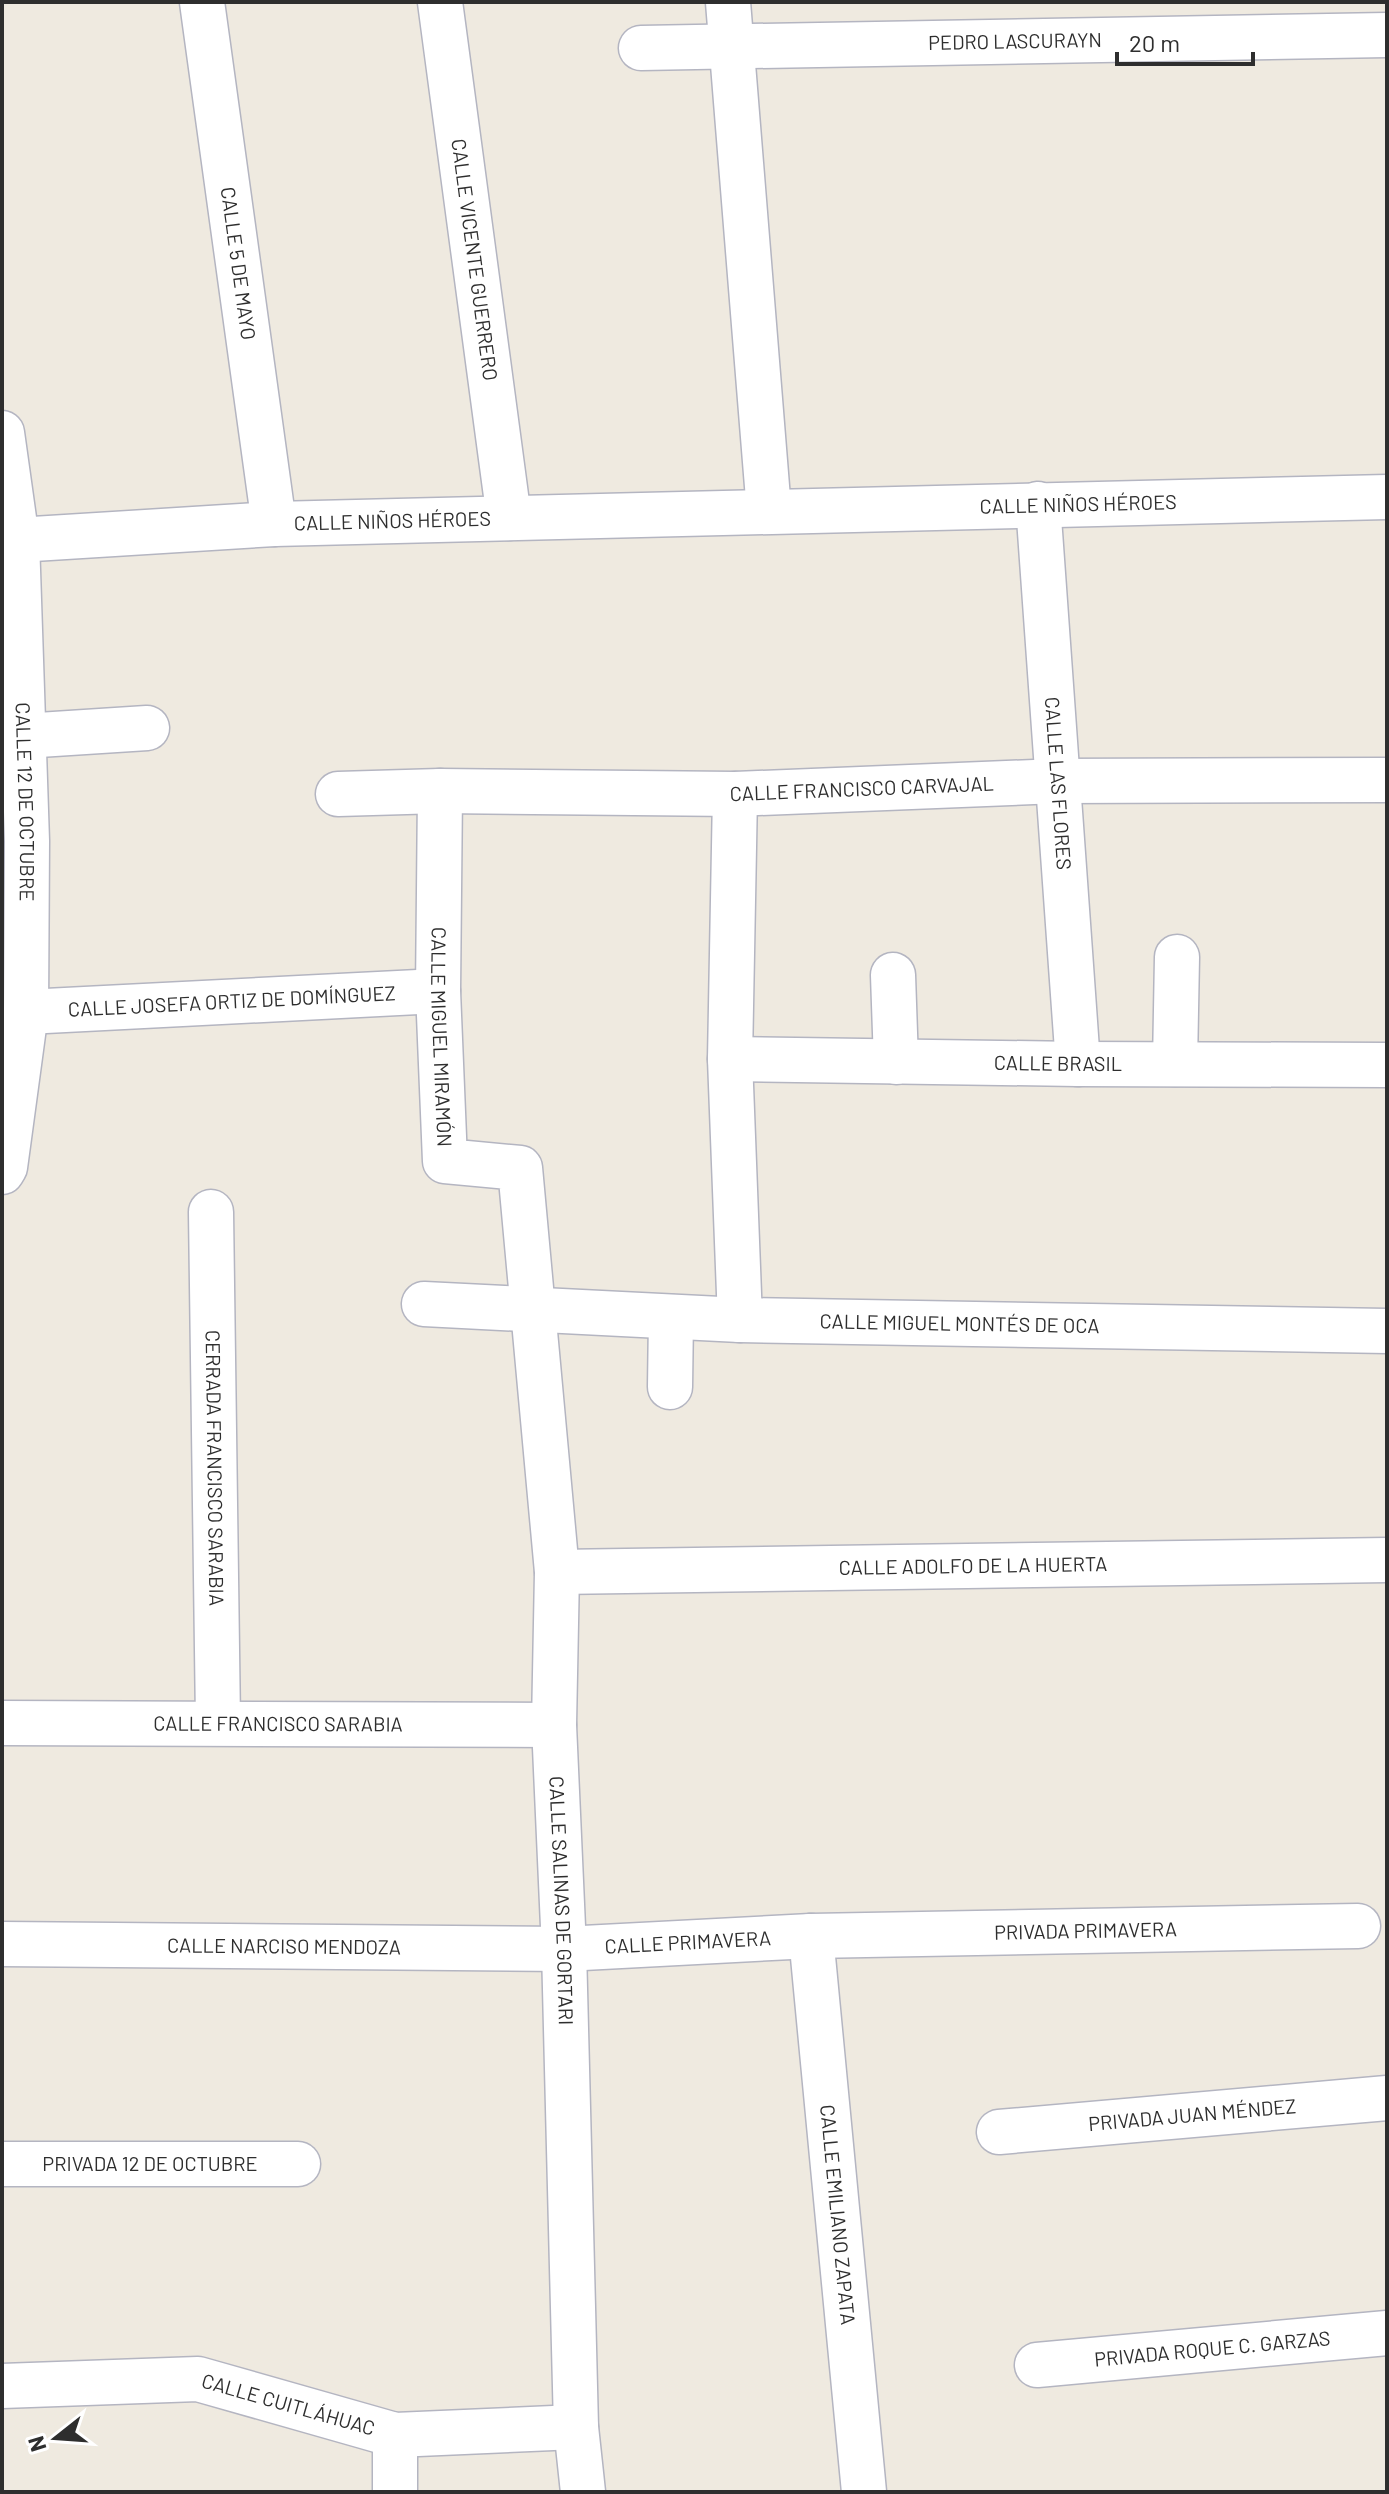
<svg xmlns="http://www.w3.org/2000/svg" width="1389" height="2494" font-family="Barlow,sans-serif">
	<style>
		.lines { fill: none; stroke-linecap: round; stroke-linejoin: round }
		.minor-casing { stroke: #b4b5c1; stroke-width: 47 }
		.minor { stroke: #fff; stroke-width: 44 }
		.labels { text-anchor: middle; stroke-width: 7; stroke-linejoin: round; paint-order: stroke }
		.street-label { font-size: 20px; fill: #2e2e2e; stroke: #fff }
	</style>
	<rect width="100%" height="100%" fill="#efeae0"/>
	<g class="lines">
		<g class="minor-casing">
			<g id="minor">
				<path id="s1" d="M202,2L274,524"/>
				<path id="s2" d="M440,2L509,518"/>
				<polyline points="728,2 769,511"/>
				<path id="s3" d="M641,48L1387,35"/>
				<path id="s4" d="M2,433L17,540L27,841L26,1012L5,1167L2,1172"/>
				<path id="s5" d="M1038,504L1078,1064"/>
				<path id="s6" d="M17,540L274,524L1387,497"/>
				<polyline points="23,736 147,728"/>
				<path id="s7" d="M440,791L438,991L445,1161L520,1168L557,1572L554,1725L564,1949L576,2427L583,2492"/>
				<path id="s8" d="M338,794L440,791L735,794L1058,781L1387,780"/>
				<polyline points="735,794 730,1059 740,1320"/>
				<polyline points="893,975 896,1062"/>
				<path id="s9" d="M26,1012L438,991"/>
				<path id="s10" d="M730,1059L1078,1064L1387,1065"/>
				<polyline points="1175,1064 1177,957"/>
				<path id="s11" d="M211,1212L218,1722"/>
				<path id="s12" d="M424,1304L740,1320L1387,1331"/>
				<polyline points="670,1387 671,1317"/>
				<path id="s13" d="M557,1572L1387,1560"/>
				<path id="s14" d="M2,1723L554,1725"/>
				<path id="s15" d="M811,1936L864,2492"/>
				<path id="s16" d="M2,1944L564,1949L811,1936L1358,1926"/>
				<path id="s17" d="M999,2132L1387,2098"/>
				<path id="s18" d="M2,2164H298"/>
				<path id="s19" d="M1037,2365L1387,2333"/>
				<path id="s20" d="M2,2386L198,2379L395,2435L576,2427"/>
				<polyline points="395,2492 395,2435"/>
			</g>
		</g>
		<use href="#minor" class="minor"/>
	</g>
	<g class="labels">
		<g class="street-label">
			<text dy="7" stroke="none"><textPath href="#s3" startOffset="374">PEDRO LASCURAYN</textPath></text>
			<text dy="7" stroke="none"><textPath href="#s2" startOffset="260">CALLE VICENTE GUERRERO</textPath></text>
			<text dy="7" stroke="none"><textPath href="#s1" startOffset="264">CALLE 5 DE MAYO</textPath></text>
			<text dy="7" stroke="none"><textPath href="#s6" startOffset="1062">CALLE NIÑOS HÉROES</textPath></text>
			<text dy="7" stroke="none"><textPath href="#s6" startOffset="376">CALLE NIÑOS HÉROES</textPath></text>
			<text dy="7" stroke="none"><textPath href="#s5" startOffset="280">CALLE LAS FLORES</textPath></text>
			<text dy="7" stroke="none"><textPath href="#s8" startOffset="524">CALLE FRANCISCO CARVAJAL</textPath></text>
			<text dy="7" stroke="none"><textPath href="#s4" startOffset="370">CALLE 12 DE OCTUBRE</textPath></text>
			<text dy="7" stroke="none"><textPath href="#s9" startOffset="206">CALLE JOSEFA ORTIZ DE DOMÍNGUEZ</textPath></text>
			<text dy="7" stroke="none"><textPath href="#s7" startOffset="246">CALLE MIGUEL MIRAMÓN</textPath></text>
			<text dy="7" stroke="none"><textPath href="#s10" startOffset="328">CALLE BRASIL</textPath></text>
			<text dy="7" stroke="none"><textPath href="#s12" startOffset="536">CALLE MIGUEL MONTÉS DE OCA</textPath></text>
			<text dy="7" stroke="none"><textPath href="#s11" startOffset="256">CERRADA FRANCISCO SARABIA</textPath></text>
			<text dy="7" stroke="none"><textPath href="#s13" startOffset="416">CALLE ADOLFO DE LA HUERTA</textPath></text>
			<text dy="7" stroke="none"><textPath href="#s14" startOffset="276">CALLE FRANCISCO SARABIA</textPath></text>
			<text dy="7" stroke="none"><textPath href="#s7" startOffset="1180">CALLE SALINAS DE GORTARI</textPath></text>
			<text dy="7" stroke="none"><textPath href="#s16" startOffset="1084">PRIVADA PRIMAVERA</textPath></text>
			<text dy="7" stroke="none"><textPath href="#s16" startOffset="686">CALLE PRIMAVERA</textPath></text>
			<text dy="7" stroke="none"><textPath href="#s16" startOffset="282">CALLE NARCISO MENDOZA</textPath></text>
			<text dy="7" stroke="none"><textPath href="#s17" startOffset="194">PRIVADA JUAN MÉNDEZ</textPath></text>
			<text dy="7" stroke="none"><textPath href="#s18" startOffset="148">PRIVADA 12 DE OCTUBRE</textPath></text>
			<text dy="7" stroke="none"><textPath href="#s15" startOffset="280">CALLE EMILIANO ZAPATA</textPath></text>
			<text dy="7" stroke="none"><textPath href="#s19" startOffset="176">PRIVADA ROQUE C. GARZAS</textPath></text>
			<text dy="7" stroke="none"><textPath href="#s20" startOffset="290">CALLE CUITLÁHUAC</textPath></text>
		</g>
	</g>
	<rect width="1389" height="2494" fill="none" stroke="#2e2e2e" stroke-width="8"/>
	<g transform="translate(56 2438) rotate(253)" stroke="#ffffff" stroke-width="6" paint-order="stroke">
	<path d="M0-6L14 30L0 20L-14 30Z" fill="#2e2e2e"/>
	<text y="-12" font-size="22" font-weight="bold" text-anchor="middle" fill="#2e2e2e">N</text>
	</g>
	<path d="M1117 52v12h136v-12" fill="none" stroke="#2e2e2e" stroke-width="4"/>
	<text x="1129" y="52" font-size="24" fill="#2e2e2e" stroke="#ffffff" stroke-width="6" paint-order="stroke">20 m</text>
</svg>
